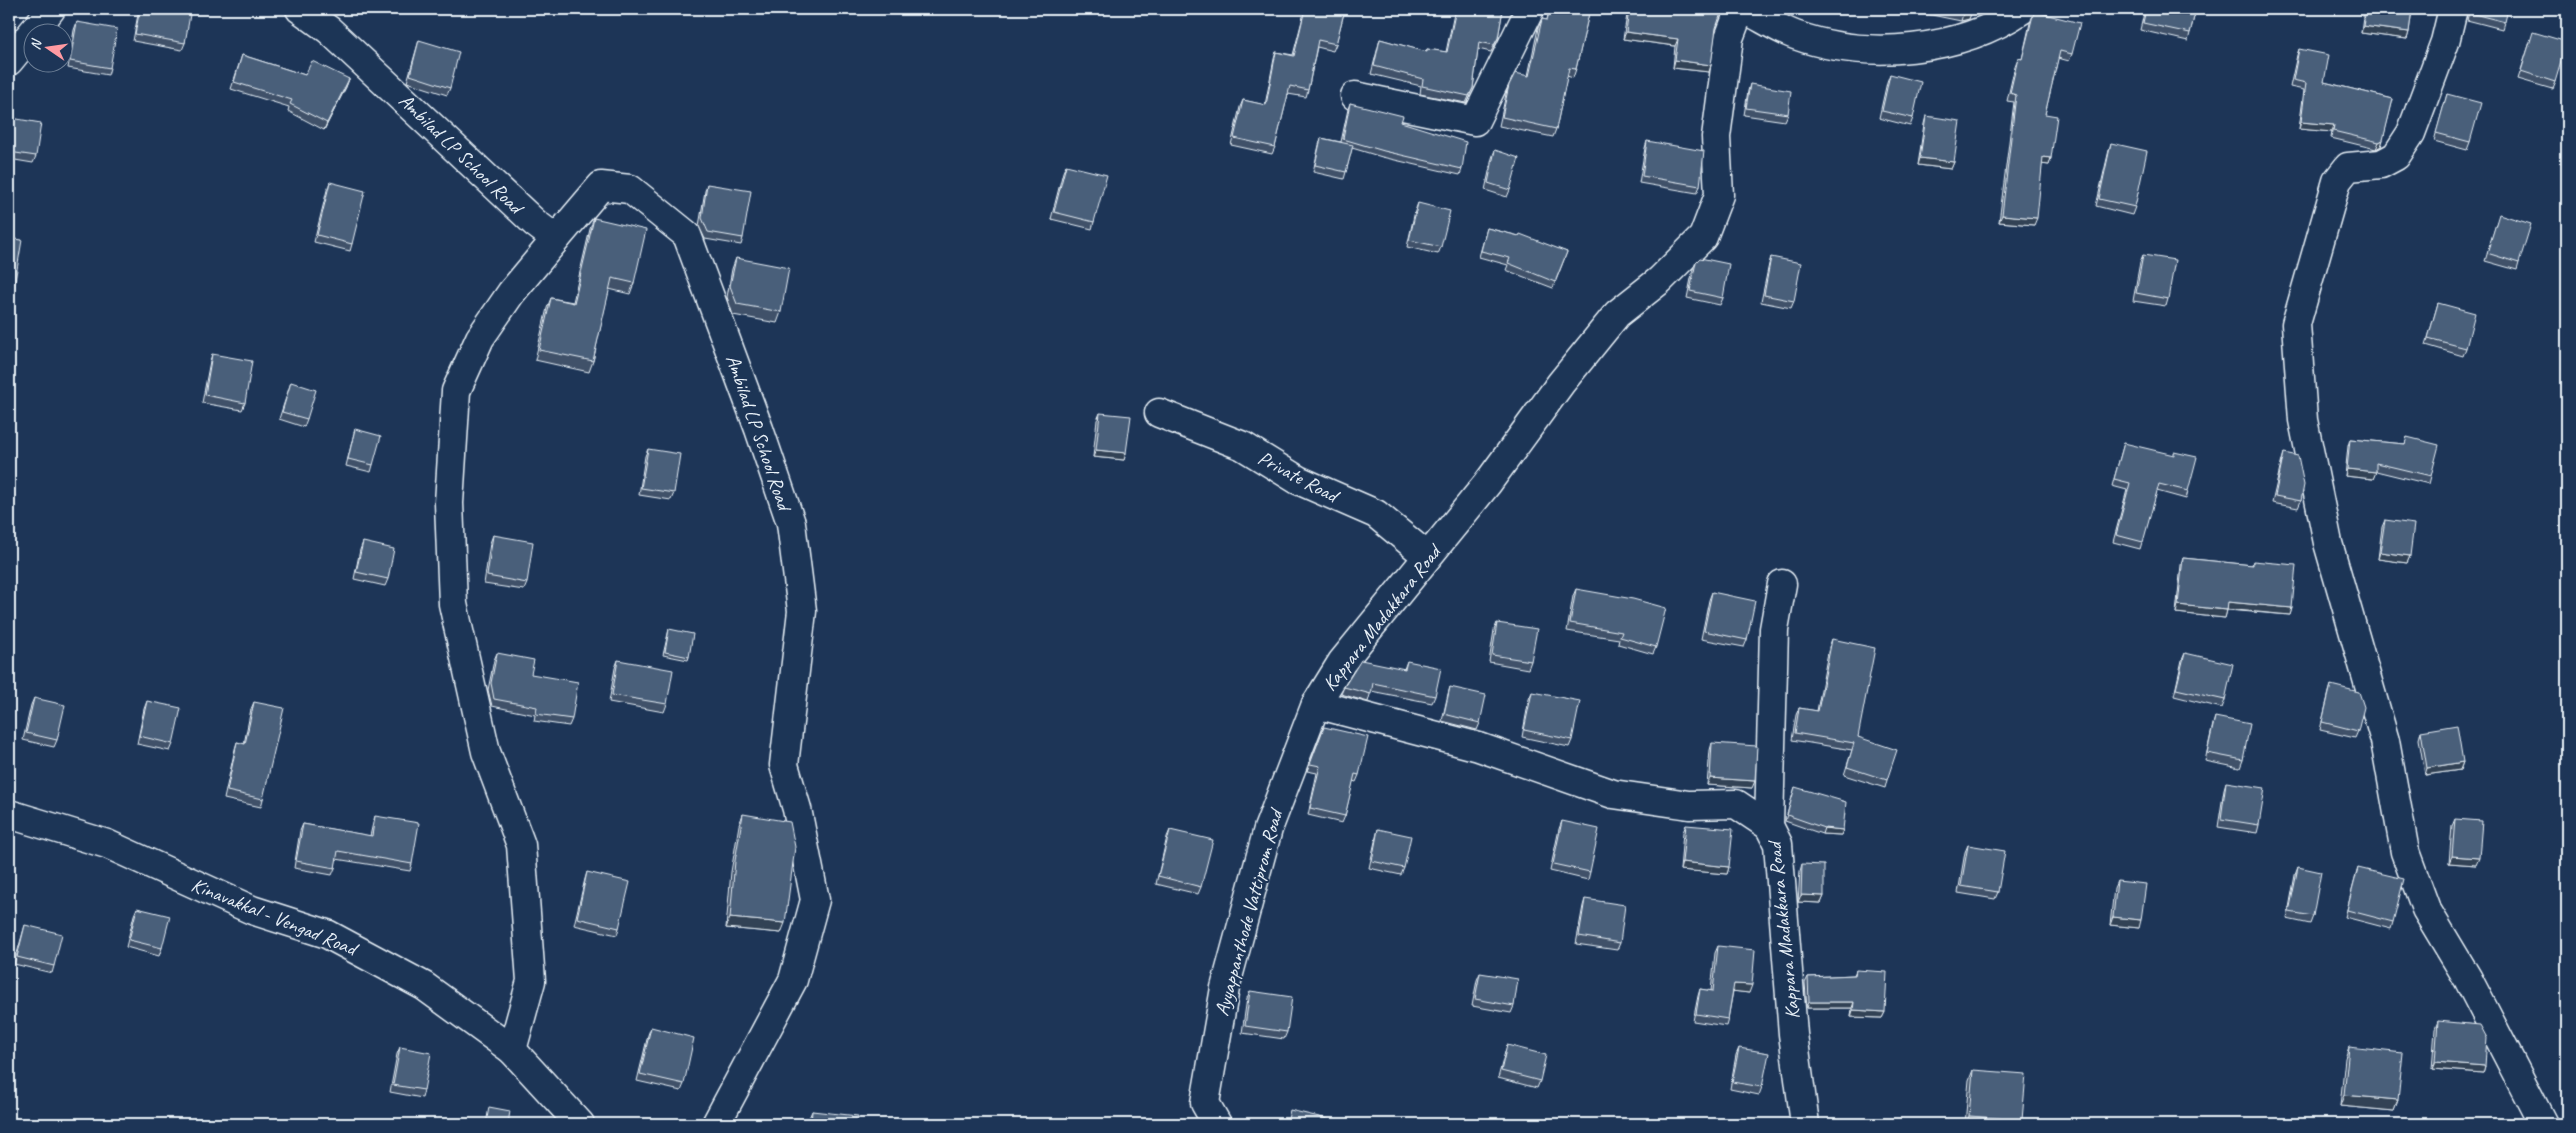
<svg xmlns="http://www.w3.org/2000/svg" width="2576" height="1133" font-family="Caveat,sans-serif">
	<style>
		.lines { fill: none; stroke-linecap: round; stroke-linejoin: round }
		.minor-casing { stroke: #e8f1f8; stroke-width: 31 }
		.major-casing { stroke: #e8f1f8; stroke-width: 31 }
		.minor { stroke: #1d3557; stroke-width: 28 }
		.major { stroke: #1d3557; stroke-width: 28 }
		.wall { fill: #3f5169; stroke: #e8f1f8 }
		.shaded-wall { fill: #334255; stroke: #e8f1f8 }
		.building { fill: #495e7a; stroke: #e8f1f8 }
		.labels { text-anchor: middle; stroke-width: 4; stroke-linejoin: round; paint-order: stroke }
		.street-label { font-size: 20px; fill: #e8f1f8; stroke: #1d3557 }
	</style>
	<rect width="100%" height="100%" fill="#1d3557"/>
	<filter id="ink" filterUnits="userSpaceOnUse"><feTurbulence type="fractalNoise" baseFrequency=".02" numOctaves="2"/><feDisplacementMap in="SourceGraphic" scale="10" xChannelSelector="R" yChannelSelector="G"/><feConvolveMatrix kernelMatrix="1 2 1 2 8 2 1 2 1" color-interpolation-filters="sRGB"/></filter>
	<g filter="url(#ink)">
		<g class="lines">
			<g class="minor-casing">
				<g id="minor">
					<polyline points="300,9 329,30 535,223 556,239 601,186 630,189 687,235 759,429 791,523 802,611 784,765 797,809 815,900 793,980 716,1124"/>
					<polyline points="1740,9 1729,38 1716,137 1719,195 1703,237 1660,280 1617,314 1561,383 1487,484 1342,662 1316,704 1479,747 1613,794 1689,805 1736,804 1769,826 1778,844 1793,1034 1805,1124"/>
					<path d="M1744,9C1761,17 1778,29 1795,35C1867,61 1960,52 2023,9"/>
					<polyline points="2453,9 2445,42 2411,133 2396,156 2381,164 2348,167 2337,181 2296,324 2303,420 2328,543 2385,741 2405,852 2426,909 2468,979 2543,1124"/>
					<polyline points="33,32 51,9"/>
					<polyline points="9,61 32,33"/>
					<polyline points="1355,96 1475,121 1530,9"/>
					<polyline points="1159,413 1243,446 1298,480 1376,514 1427,556"/>
					<polyline points="1769,826 1774,629 1782,584"/>
					<polyline points="512,1050 531,981 521,845 486,752 453,604 449,503 456,391 480,338 511,293 556,239"/>
					<polyline points="1217,1124 1205,1103 1225,988 1268,829 1316,704"/>
				</g>
			</g>
			<g class="major-casing">
				<polyline id="major" points="9,814 107,844 252,910 327,934 424,986 512,1050 580,1124"/>
			</g>
			<use href="#minor" class="minor"/>
			<use href="#major" class="major"/>
		</g>
		<g class="wall">
			<polygon points="139,9 188,9 185,43 182,50 133,41"/>
			<polygon points="1305,9 1345,9 1336,44 1333,51 1317,47 1308,90 1306,97 1288,94 1275,147 1272,154 1231,145 1240,107 1243,100 1265,105 1274,59 1276,52 1293,55"/>
			<polygon points="1455,9 1503,9 1498,38 1491,52 1478,49 1473,88 1466,103 1420,94 1421,86 1371,74 1378,47 1380,39 1426,52 1427,49 1446,52"/>
			<polygon points="1549,9 1590,9 1576,69 1573,78 1567,76 1556,129 1553,137 1499,126 1506,94 1509,85 1528,76 1538,28 1542,19 1547,20"/>
			<polygon points="1628,9 1684,9 1711,65 1709,72 1673,68 1675,46 1623,39"/>
			<polygon points="1923,9 1972,9 1969,19 1961,21 1922,13"/>
			<polygon points="2145,9 2196,9 2188,41 2140,30"/>
			<polygon points="2364,9 2412,9 2409,32 2407,39 2361,33"/>
			<polygon points="2470,9 2508,9 2502,29 2467,20"/>
			<polygon points="2033,15 2072,54 2069,61 2058,58 2045,114 2051,158 2049,165 2042,164 2034,225 1999,222 2014,102 2007,101 2015,66 2018,58 2022,59 2030,23"/>
			<polygon points="77,22 110,68 108,75 68,68 74,30"/>
			<polygon points="2531,39 2555,82 2552,89 2518,79"/>
			<polygon points="419,40 450,88 447,95 407,82"/>
			<polygon points="2299,49 2324,82 2393,99 2381,146 2376,149 2331,138 2332,132 2299,129 2304,90 2290,87 2297,55"/>
			<polygon points="242,55 305,75 349,79 346,87 324,130 288,111 289,107 231,89"/>
			<polygon points="1890,74 1913,118 1910,126 1879,118 1887,82"/>
			<polygon points="1750,84 1788,114 1785,121 1744,115 1748,91"/>
			<polygon points="2447,94 2470,142 2467,150 2434,141"/>
			<polygon points="1350,103 1401,122 1462,169 1460,175 1382,157 1352,148 1346,172 1344,179 1313,172 1319,145 1321,138 1341,142 1348,109"/>
			<polygon points="1926,116 1954,162 1951,169 1918,165 1924,124"/>
			<polygon points="11,118 36,156 33,163 9,159 9,124"/>
			<polygon points="1647,141 1700,186 1697,193 1639,183 1645,148"/>
			<polygon points="2111,143 2135,207 2132,215 2096,206 2109,150"/>
			<polygon points="1495,150 1510,190 1507,197 1485,190 1492,158"/>
			<polygon points="1066,165 1094,222 1092,229 1051,219 1063,172"/>
			<polygon points="330,182 352,244 350,251 314,242 327,190"/>
			<polygon points="707,184 743,238 741,245 705,239 699,226 705,191"/>
			<polygon points="1418,203 1441,247 1438,254 1407,247 1415,211"/>
			<polygon points="594,218 634,283 630,294 609,289 593,361 589,372 535,360 547,308 551,298 573,302 590,229"/>
			<polygon points="2497,221 2519,263 2517,270 2485,261"/>
			<polygon points="1487,228 1519,236 1567,252 1553,288 1506,270 1508,265 1479,257"/>
			<polygon points="9,238 14,287 11,298 9,298"/>
			<polygon points="2143,255 2168,299 2166,306 2133,301 2140,262"/>
			<polygon points="1771,257 1794,301 1791,308 1761,302 1769,264"/>
			<polygon points="736,258 781,312 777,323 733,315 727,297 732,269"/>
			<polygon points="1696,262 1723,298 1720,305 1687,298 1693,269"/>
			<polygon points="2438,303 2466,348 2463,356 2426,345"/>
			<polygon points="212,354 245,403 242,410 202,403 210,361"/>
			<polygon points="291,382 307,419 304,427 279,419"/>
			<polygon points="1100,413 1126,453 1124,460 1093,457 1097,420"/>
			<polygon points="355,429 373,465 371,472 346,466 353,437"/>
			<polygon points="2407,437 2431,476 2429,484 2376,471 2373,479 2345,476 2348,446 2350,439 2405,444"/>
			<polygon points="2124,443 2188,491 2186,499 2157,491 2140,549 2113,542 2127,490 2112,486"/>
			<polygon points="648,449 674,493 671,500 639,495 645,456"/>
			<polygon points="2284,453 2301,501 2298,508 2272,503 2282,460"/>
			<polygon points="2385,520 2410,556 2407,563 2378,559 2382,527"/>
			<polygon points="493,535 527,583 524,590 484,584 490,543"/>
			<polygon points="363,542 388,579 385,586 354,579 360,550"/>
			<polygon points="2183,558 2252,565 2253,561 2292,608 2290,615 2227,610 2225,618 2176,613 2181,565"/>
			<polygon points="1576,589 1656,647 1653,654 1618,644 1619,639 1567,631 1573,596"/>
			<polygon points="1712,592 1747,640 1744,647 1701,639 1709,600"/>
			<polygon points="1497,623 1531,661 1528,669 1489,662 1494,630"/>
			<polygon points="669,629 689,657 688,660 663,655"/>
			<polygon points="1832,639 1858,737 1887,780 1885,788 1844,775 1852,750 1792,740 1796,715 1799,708 1817,711 1829,647"/>
			<polygon points="497,653 531,674 572,719 569,726 534,721 535,715 492,706 488,690 494,660"/>
			<polygon points="2185,653 2225,700 2222,708 2174,696 2182,660"/>
			<polygon points="618,660 667,704 664,712 609,702 615,668"/>
			<polygon points="1407,661 1435,696 1432,703 1371,691 1368,702 1341,694 1344,687 1404,669"/>
			<polygon points="2331,685 2358,731 2355,738 2320,730 2329,692"/>
			<polygon points="1450,687 1480,723 1477,730 1442,721 1448,694"/>
			<polygon points="1532,692 1572,740 1569,747 1522,737 1529,699"/>
			<polygon points="34,698 57,740 54,747 23,740 31,705"/>
			<polygon points="147,701 173,744 170,751 137,744 144,709"/>
			<polygon points="254,702 263,799 261,807 224,799 235,749 237,742 244,744 251,709"/>
			<polygon points="2215,717 2243,760 2240,768 2205,761 2213,724"/>
			<polygon points="1324,727 1359,775 1356,782 1353,781 1345,816 1342,823 1308,815 1317,773 1307,771"/>
			<polygon points="2421,731 2463,762 2460,770 2425,775 2419,739"/>
			<polygon points="1712,743 1752,788 1707,785 1710,750"/>
			<polygon points="2226,782 2259,825 2257,833 2218,827 2224,789"/>
			<polygon points="1795,787 1843,830 1841,835 1822,834 1785,821"/>
			<polygon points="743,814 781,933 726,928 731,872 739,825"/>
			<polygon points="375,816 412,864 410,871 336,859 335,868 332,875 294,868 300,831 303,824 370,836 373,823"/>
			<polygon points="2455,819 2476,865 2449,863 2452,826"/>
			<polygon points="1562,821 1590,872 1588,880 1550,871 1559,829"/>
			<polygon points="1686,825 1729,867 1727,874 1680,870 1683,832"/>
			<polygon points="1378,829 1404,868 1401,875 1369,868 1376,837"/>
			<polygon points="1170,830 1201,887 1198,894 1156,884 1167,837"/>
			<polygon points="1968,845 1998,892 1995,899 1958,893 1965,852"/>
			<polygon points="1802,864 1824,896 1821,903 1798,902 1800,871"/>
			<polygon points="2298,867 2313,916 2310,924 2287,919 2295,875"/>
			<polygon points="2358,868 2393,922 2391,929 2345,917 2356,875"/>
			<polygon points="587,872 619,928 617,935 574,925 585,879"/>
			<polygon points="2117,881 2139,928 2110,925 2114,888"/>
			<polygon points="1585,899 1620,943 1617,950 1576,944 1583,906"/>
			<polygon points="137,908 162,948 159,956 126,947 134,915"/>
			<polygon points="25,925 54,966 52,973 14,964"/>
			<polygon points="1718,946 1749,993 1733,991 1728,1019 1726,1026 1693,1021 1698,996 1700,989 1711,991 1715,953"/>
			<polygon points="1856,970 1885,1012 1882,1018 1851,1017 1852,1008 1807,1008 1805,983 1808,977 1854,975"/>
			<polygon points="1480,973 1514,1006 1511,1013 1472,1006 1477,980"/>
			<polygon points="1250,991 1287,1032 1284,1039 1242,1033 1247,998"/>
			<polygon points="2438,1021 2485,1066 2483,1073 2432,1069 2435,1029"/>
			<polygon points="651,1027 684,1084 681,1091 637,1081 648,1035"/>
			<polygon points="1507,1045 1540,1081 1537,1088 1498,1078 1505,1052"/>
			<polygon points="400,1047 424,1090 422,1098 390,1092 397,1054"/>
			<polygon points="2349,1047 2398,1100 2394,1111 2340,1106 2345,1058"/>
			<polygon points="1739,1048 1762,1087 1759,1095 1730,1089 1736,1055"/>
			<polygon points="1973,1070 2022,1120 2020,1124 1965,1124 1969,1080"/>
			<polygon points="812,1111 857,1124 809,1124 809,1118"/>
		</g>
		<g class="shaded-wall">
			<polygon points="1972,11 1969,19 1961,21 1963,14"/>
			<polygon points="2363,26 2409,32 2407,39 2361,33"/>
			<polygon points="1626,32 1678,39 1675,46 1623,39"/>
			<polygon points="1675,60 1711,65 1709,72 1673,68"/>
			<polygon points="349,79 346,87 324,130 327,123"/>
			<polygon points="2301,122 2334,125 2332,132 2299,129"/>
			<polygon points="2383,140 2381,146 2376,149 2379,142"/>
			<polygon points="2043,157 2051,158 2049,165 2040,164"/>
			<polygon points="1920,158 1954,162 1951,169 1918,165"/>
			<polygon points="2002,215 2037,218 2034,225 1999,222"/>
			<polygon points="1096,450 1126,453 1124,460 1093,457"/>
			<polygon points="2347,469 2376,472 2373,479 2345,476"/>
			<polygon points="2380,552 2410,556 2407,563 2378,559"/>
			<polygon points="2228,602 2292,608 2290,615 2225,609"/>
			<polygon points="2178,605 2227,610 2225,618 2176,613"/>
			<polygon points="2463,762 2460,770 2425,775 2427,768"/>
			<polygon points="1710,778 1755,781 1752,788 1707,785"/>
			<polygon points="1824,828 1843,830 1841,835 1822,834"/>
			<polygon points="2452,856 2479,858 2476,865 2449,863"/>
			<polygon points="1682,862 1729,867 1727,874 1680,870"/>
			<polygon points="1801,895 1824,896 1821,903 1798,902"/>
			<polygon points="2113,917 2141,920 2139,928 2110,925"/>
			<polygon points="730,918 785,923 781,933 726,928"/>
			<polygon points="1734,984 1752,985 1749,993 1731,991"/>
			<polygon points="1809,1002 1854,1002 1852,1008 1807,1008"/>
			<polygon points="1853,1010 1885,1012 1882,1018 1851,1017"/>
			<polygon points="2435,1062 2485,1066 2483,1073 2432,1069"/>
			<polygon points="2344,1095 2398,1100 2394,1111 2340,1106"/>
			<polygon points="1969,1116 2022,1120 2020,1124 1966,1124"/>
		</g>
		<g class="building">
			<polygon points="140,9 191,9 185,43 135,34"/>
			<polygon points="1305,9 1345,9 1336,44 1318,40 1308,90 1290,86 1275,147 1234,138 1243,100 1266,105 1276,52 1294,56"/>
			<polygon points="1456,9 1503,9 1498,38 1494,45 1479,42 1473,88 1469,96 1422,86 1423,79 1374,66 1380,39 1427,52 1427,49 1447,52"/>
			<polygon points="1550,9 1590,9 1576,69 1569,68 1556,129 1502,117 1509,85 1515,73 1529,76 1542,19 1547,20"/>
			<polygon points="1629,9 1684,9 1721,13 1716,28 1711,65 1675,60 1678,39 1626,32"/>
			<polygon points="1939,9 1972,9 1972,11 1963,14"/>
			<polygon points="2146,9 2196,9 2190,33 2143,23"/>
			<polygon points="2366,9 2412,9 2409,32 2363,26"/>
			<polygon points="2471,9 2508,9 2505,22 2470,13"/>
			<polygon points="2036,12 2080,23 2072,54 2060,51 2045,114 2057,116 2051,158 2043,157 2037,218 2002,215 2016,95 2010,93 2018,58 2022,59 2033,15"/>
			<polygon points="77,22 117,29 110,68 70,61"/>
			<polygon points="2533,32 2567,42 2555,82 2521,71"/>
			<polygon points="419,40 459,52 450,88 410,75"/>
			<polygon points="2299,49 2329,55 2324,82 2393,99 2383,140 2379,142 2333,131 2334,125 2301,122 2306,83 2293,80"/>
			<polygon points="242,55 305,75 312,61 349,79 327,123 290,104 292,100 234,82"/>
			<polygon points="1890,74 1921,82 1913,118 1882,111"/>
			<polygon points="1750,84 1791,91 1788,114 1746,108"/>
			<polygon points="2447,94 2481,103 2470,142 2436,133"/>
			<polygon points="1350,103 1403,116 1401,122 1466,142 1462,169 1384,151 1343,139"/>
			<polygon points="1926,116 1960,121 1954,162 1920,158"/>
			<polygon points="11,118 41,123 36,156 9,152 9,132"/>
			<polygon points="1321,138 1353,145 1346,172 1315,165"/>
			<polygon points="1647,141 1704,151 1700,186 1642,176"/>
			<polygon points="2111,143 2147,151 2135,207 2099,199"/>
			<polygon points="1495,150 1519,158 1510,190 1488,183"/>
			<polygon points="1066,165 1107,175 1094,222 1054,212"/>
			<polygon points="330,182 365,191 352,244 317,235"/>
			<polygon points="707,184 751,191 743,238 708,232 702,218"/>
			<polygon points="1418,203 1450,211 1441,247 1409,240"/>
			<polygon points="2499,214 2531,224 2519,263 2487,253"/>
			<polygon points="594,218 646,230 634,283 612,278 593,361 539,350 551,298 574,303"/>
			<polygon points="1487,228 1519,236 1520,234 1567,252 1555,282 1508,263 1510,258 1481,251"/>
			<polygon points="9,238 22,240 14,287 9,286"/>
			<polygon points="2143,255 2175,260 2168,299 2136,293"/>
			<polygon points="1771,257 1801,263 1794,301 1764,295"/>
			<polygon points="736,258 789,268 781,312 737,304 730,286"/>
			<polygon points="1700,258 1729,264 1723,298 1690,291 1696,262"/>
			<polygon points="2438,303 2475,313 2466,348 2428,338"/>
			<polygon points="212,354 252,361 245,403 205,395"/>
			<polygon points="291,382 316,390 307,419 282,412"/>
			<polygon points="1100,413 1131,416 1126,453 1096,450"/>
			<polygon points="355,429 381,436 373,465 348,459"/>
			<polygon points="2407,437 2439,445 2431,476 2376,463 2376,472 2347,469 2350,439 2405,444"/>
			<polygon points="2124,443 2174,455 2174,452 2197,457 2188,491 2159,484 2143,542 2116,535 2130,483 2114,479"/>
			<polygon points="648,449 680,454 674,493 641,488"/>
			<polygon points="2284,453 2298,456 2304,485 2301,501 2275,496"/>
			<polygon points="2385,520 2414,524 2410,556 2380,552"/>
			<polygon points="493,535 533,542 527,583 487,576"/>
			<polygon points="363,542 394,549 388,579 356,572"/>
			<polygon points="2183,558 2253,565 2253,561 2296,565 2292,608 2228,602 2227,610 2178,605"/>
			<polygon points="1576,589 1633,599 1666,608 1656,647 1620,637 1622,632 1570,623"/>
			<polygon points="1712,592 1755,601 1747,640 1704,631"/>
			<polygon points="1497,623 1537,629 1531,661 1492,655"/>
			<polygon points="669,629 693,634 689,657 665,652"/>
			<polygon points="1832,639 1875,648 1858,737 1897,750 1887,780 1847,767 1854,743 1795,733 1799,708 1818,711"/>
			<polygon points="497,653 534,660 531,674 578,682 572,719 536,714 537,707 494,699 491,683"/>
			<polygon points="2185,653 2233,664 2225,700 2176,689"/>
			<polygon points="618,660 673,670 667,704 612,695"/>
			<polygon points="1361,660 1405,669 1407,661 1441,668 1435,696 1373,683 1371,694 1344,687"/>
			<polygon points="2331,685 2359,692 2364,707 2358,731 2322,722"/>
			<polygon points="1450,687 1486,695 1480,723 1444,714"/>
			<polygon points="1532,692 1580,701 1572,740 1524,730"/>
			<polygon points="34,698 65,705 57,740 26,733"/>
			<polygon points="147,701 181,708 173,744 139,736"/>
			<polygon points="254,702 284,708 263,799 227,791 237,742 245,744"/>
			<polygon points="2215,717 2250,724 2243,760 2207,753"/>
			<polygon points="2457,725 2463,762 2427,768 2421,731"/>
			<polygon points="1324,727 1368,737 1359,775 1355,774 1345,816 1310,808 1320,766 1310,764"/>
			<polygon points="1712,743 1757,746 1755,781 1710,778"/>
			<polygon points="2226,782 2265,788 2259,825 2221,819"/>
			<polygon points="1795,787 1846,802 1843,830 1824,828 1787,815"/>
			<polygon points="743,814 790,822 795,847 785,923 730,918 735,861"/>
			<polygon points="375,816 419,823 412,864 338,851 335,868 296,861 303,824 372,836"/>
			<polygon points="2455,819 2482,821 2479,858 2452,856"/>
			<polygon points="1562,821 1599,829 1590,872 1553,864"/>
			<polygon points="1686,825 1733,829 1729,867 1682,862"/>
			<polygon points="1378,829 1411,836 1404,868 1372,861"/>
			<polygon points="1170,830 1213,840 1201,887 1158,876"/>
			<polygon points="1968,845 2005,851 1998,892 1961,886"/>
			<polygon points="1802,864 1824,865 1824,896 1801,895"/>
			<polygon points="2298,867 2321,872 2313,916 2289,912"/>
			<polygon points="2358,868 2404,879 2393,922 2347,910"/>
			<polygon points="587,872 630,882 619,928 577,918"/>
			<polygon points="2117,881 2146,884 2141,920 2113,917"/>
			<polygon points="1585,899 1625,905 1620,943 1579,936"/>
			<polygon points="137,908 170,916 162,948 129,940"/>
			<polygon points="25,925 62,934 54,966 17,957"/>
			<polygon points="1718,946 1755,950 1752,985 1734,984 1728,1019 1696,1014 1700,989 1713,991"/>
			<polygon points="1856,970 1887,972 1885,1012 1853,1010 1854,1002 1809,1002 1808,977 1855,975"/>
			<polygon points="1480,973 1518,979 1514,1006 1475,999"/>
			<polygon points="1250,991 1292,997 1287,1032 1245,1026"/>
			<polygon points="2438,1021 2480,1025 2487,1038 2485,1066 2435,1062"/>
			<polygon points="651,1027 694,1038 684,1084 640,1074"/>
			<polygon points="1507,1045 1546,1055 1540,1081 1501,1071"/>
			<polygon points="400,1047 431,1053 424,1090 393,1085"/>
			<polygon points="2349,1047 2403,1053 2398,1100 2344,1095"/>
			<polygon points="1739,1048 1769,1053 1762,1087 1732,1082"/>
			<polygon points="1973,1070 2026,1074 2022,1120 1969,1116"/>
			<polygon points="489,1107 510,1111 508,1124 486,1124"/>
			<polygon points="1290,1110 1340,1122 1341,1120 1355,1124 1287,1124"/>
			<polygon points="812,1111 858,1116 857,1124 811,1124"/>
		</g>
	</g>
	<g class="labels">
		<g class="street-label">
			<text transform="translate(461 153) rotate(44)" y="7">Ambilad LP School Road</text>
			<text transform="translate(759 432) rotate(71)" y="7">Ambilad LP School Road</text>
			<text transform="translate(1298 476) rotate(28)" y="7">Private Road</text>
			<text transform="translate(1381 618) rotate(-52)" y="7">Kappara Madakkara Road</text>
			<text transform="translate(1248 913) rotate(-75)" y="7">Ayyappanthode Vattiprom Road</text>
			<text transform="translate(274 916) rotate(22)" y="7">Kinavakkal - Vengad Road</text>
			<text transform="translate(1783 931) rotate(-96)" y="7">Kappara Madakkara Road</text>
		</g>
	</g>
	<rect width="2576" height="1133" fill="none" stroke="#1d3557" stroke-width="30"/>
	<rect x="15" y="15" width="2546" height="1103" fill="none" stroke="#e8f1f8" stroke-width="2" filter="url(#ink)"/>
	<g transform="translate(48 48) rotate(283)"><circle r="24" fill="#1d3557" stroke="#6e8097"/>
	<path d="M0-4L9 19L0 12L-9 19Z" fill="#ff9aa2"/>
	<text y="-8" font-size="14" font-weight="bold" text-anchor="middle" fill="#e8f1f8">N</text>
	</g>
</svg>
